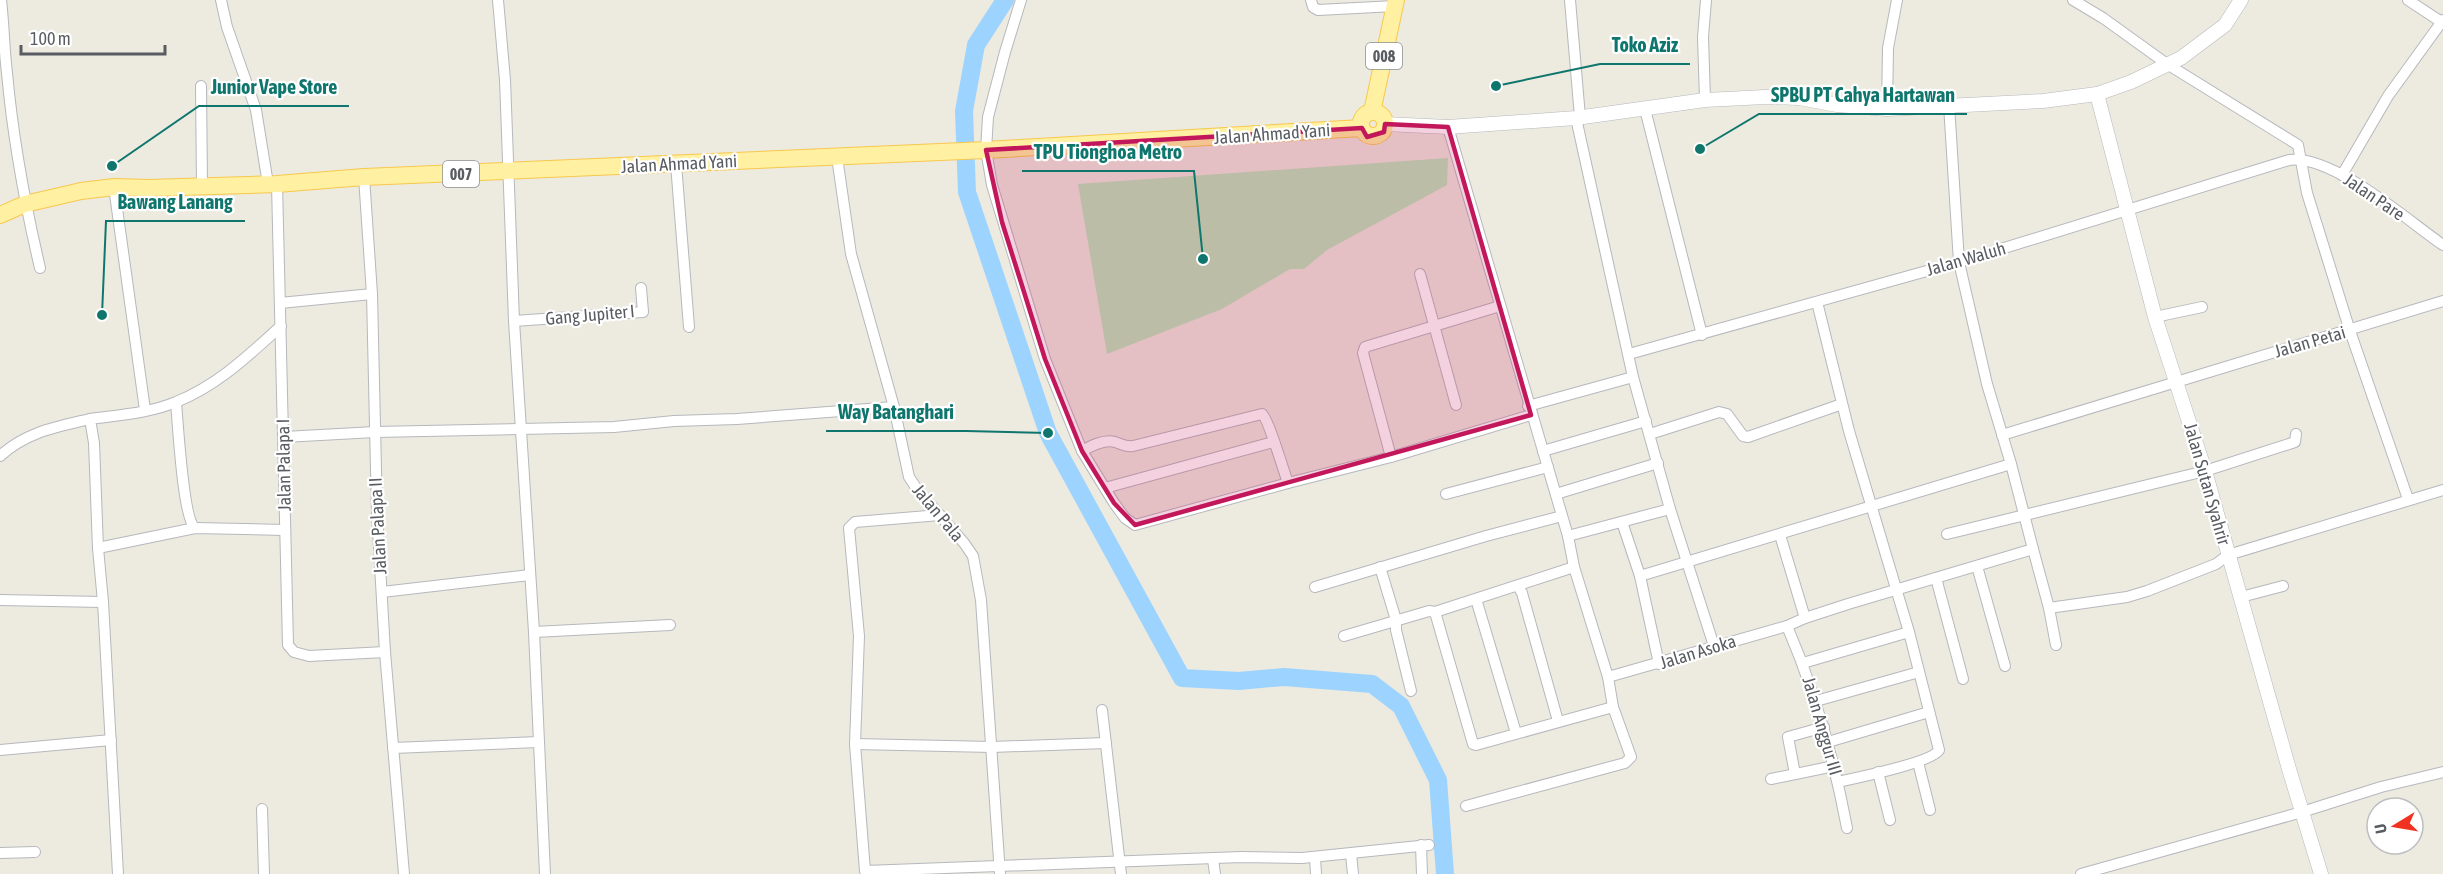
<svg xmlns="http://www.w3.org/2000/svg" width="2443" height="874" font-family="'Asap Condensed',sans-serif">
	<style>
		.green { fill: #bae6ba }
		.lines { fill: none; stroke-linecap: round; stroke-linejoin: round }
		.river { stroke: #9dd4ff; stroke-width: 18 }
		.minor-casing { stroke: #b6b8bd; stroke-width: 12 }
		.tertiary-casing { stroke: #b6b8bd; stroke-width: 15 }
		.primary-casing { stroke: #f8c84d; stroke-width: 18 }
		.minor { stroke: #fff; stroke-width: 10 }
		.tertiary { stroke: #fff; stroke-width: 14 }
		.primary { stroke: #fff0a2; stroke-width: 16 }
		.marked { fill: #c2185b; fill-opacity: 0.2; stroke: #c2185b; stroke-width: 4.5; stroke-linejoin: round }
		.labels { text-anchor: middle; stroke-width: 4.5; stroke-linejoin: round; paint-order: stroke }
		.shield { fill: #fff; stroke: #8b8e91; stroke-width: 1.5 }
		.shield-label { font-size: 16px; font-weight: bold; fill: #595d62 }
		.street-label { font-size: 18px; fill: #595d62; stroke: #fff }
		.leader { fill: none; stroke: #0f766e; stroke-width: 2 }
		.callout-dot { fill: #0f766e; stroke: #fff; stroke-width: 2 }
		.callout-label { font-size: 20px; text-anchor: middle; font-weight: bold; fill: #0f766e; stroke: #fff; stroke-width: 4.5; stroke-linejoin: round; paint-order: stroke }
	</style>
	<rect width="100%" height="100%" fill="#edeae0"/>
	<polygon class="green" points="1448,158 1447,185 1327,250 1304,269 1290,269 1222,309 1107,354 1078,184"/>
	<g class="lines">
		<polyline class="river" points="1005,0 976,45 964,111 967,192 1048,433 1182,678 1239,681 1284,677 1372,684 1401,706 1438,780 1445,874"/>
		<g class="minor-casing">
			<g id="minor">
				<path d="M1,0C4,25 4,49 7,73C13,139 25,204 40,268"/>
				<polyline points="221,0 227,27 256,110 268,184"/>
				<polyline points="498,0 505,80 514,321 534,632 545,874"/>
				<polyline points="1021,0 1005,52 988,117 986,150 992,185 1045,359 1082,451 1114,503 1125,518 1135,525 1288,483"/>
				<polyline points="1311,0 1313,7 1318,10 1395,6"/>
				<polyline points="1570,0 1580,117"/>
				<polyline points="2073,0 2103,18 2167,64 2298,145 2307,193 2350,331 2408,499"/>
				<polyline points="2408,0 2443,23"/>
				<polyline points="201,86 202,186"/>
				<polyline points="1705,100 1703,37 1706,0"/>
				<polyline points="1645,109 1702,335"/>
				<polyline points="1887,109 1888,48 1897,0"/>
				<polyline points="1576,118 1633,377 1670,509 1714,646"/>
				<polyline points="1448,127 1568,536 1574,567 1608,677 1613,707 1631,757 1625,763 1466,806"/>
				<polyline points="837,157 851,254 894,407 909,477 917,489 964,543 973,556 981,600 1000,874"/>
				<polyline points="676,164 689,327"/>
				<polyline points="2342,175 2388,96 2443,20"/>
				<polyline points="364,177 372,294 377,513 385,652 404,874"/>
				<polyline points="277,184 288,645 294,652 309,656 385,652"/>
				<polyline points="114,187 145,410"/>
				<polyline points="1420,274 1456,405"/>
				<path d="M1817,302L1849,431L1909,632L1939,750C1933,762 1856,778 1838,782"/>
				<polyline points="280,303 372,294"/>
				<polyline points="2155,317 2202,307"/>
				<polyline points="514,321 643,312 641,288"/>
				<path d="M1629,354L1959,262L2289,160C2332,154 2407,220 2443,245"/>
				<path d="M176,403C178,423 183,519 195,528"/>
				<polyline points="1528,406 1633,377"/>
				<polyline points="1650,434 1719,412 1727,414 1743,436 1748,437 1842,404"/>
				<polyline points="2002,435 2443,301"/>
				<polyline points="284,437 375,432 614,427 674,421 737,419 894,407"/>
				<path d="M1082,451C1091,446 1104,439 1115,442C1122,444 1124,447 1133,446L1262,414C1268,418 1284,472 1288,483L1391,457L1531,415"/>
				<polyline points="1543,451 1646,421"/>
				<path d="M0,456C26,432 56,427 90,419"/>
				<polyline points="1391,457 1363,353 1365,347 1500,306"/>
				<polyline points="1105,488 1273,442"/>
				<polyline points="1446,494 1548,467"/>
				<polyline points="1556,494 1658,463"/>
				<polyline points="940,515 855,522 849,528 859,636 855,744 865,871 1241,857 1302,858 1429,845"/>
				<polyline points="1622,522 1640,576 1659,664"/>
				<polyline points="1947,534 2205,471 2295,442 2296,434"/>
				<polyline points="1780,535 1805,618"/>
				<polyline points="1568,536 1670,509"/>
				<polyline points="98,548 195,528 285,530"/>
				<polyline points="2033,549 2049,608 2056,645"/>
				<polyline points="1977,566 2005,666"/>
				<polyline points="1380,567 1396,620 1396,630 1411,691"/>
				<polyline points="1640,576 2011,464"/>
				<polyline points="1936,578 1963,679"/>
				<polyline points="1518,586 1522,593 1558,721"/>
				<polyline points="1315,587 1486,536 1562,516"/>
				<polyline points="382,592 530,575"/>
				<polyline points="2241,597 2283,586"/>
				<polyline points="1476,599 1516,733"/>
				<polyline points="0,600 103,602"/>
				<polyline points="2049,608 2127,597 2147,591 2216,564 2228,555 2443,490"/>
				<polyline points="1435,612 1473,744 1476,745 1613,707"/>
				<path d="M1787,626C1815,691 1834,759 1847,828"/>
				<polyline points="534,632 670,625"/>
				<polyline points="1344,636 1429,611 1435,612 1574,567"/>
				<polyline points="1803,663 1909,632"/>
				<polyline points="1608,677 1787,626 1805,618 1848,604 2033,549 2011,464 1987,384 1959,262 1949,105"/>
				<polyline points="1816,701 1919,672"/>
				<polyline points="1102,710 1121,874"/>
				<polyline points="1828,742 1929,712"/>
				<polyline points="855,744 992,747 1106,743"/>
				<polyline points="393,748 538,742"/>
				<polyline points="0,750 111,740"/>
				<polyline points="1918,762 1930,810"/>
				<polyline points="1878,772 1890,820"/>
				<polyline points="1795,774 1788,737 1824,727"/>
				<polyline points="1771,779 1834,766"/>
				<polyline points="262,809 264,874"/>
				<polyline points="1421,845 1422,874"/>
				<polyline points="0,853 35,852"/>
				<polyline points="1351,854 1353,874"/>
				<polyline points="1315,857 1316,874"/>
				<polyline points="1213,859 1215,874"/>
				<path d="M118,874L103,602L98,548L94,443L90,419C118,415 150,413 176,402C217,386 249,355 281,326"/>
				<polyline points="2081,874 2302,812 2381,787 2443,772"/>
			</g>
		</g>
		<g class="tertiary-casing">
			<g id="tertiary">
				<polyline points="2097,94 2155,317 2205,471 2289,769 2321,874"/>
				<polyline points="1385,124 1448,127 1576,118 1705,100 1765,97 1800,98 1837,105 1887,109 2043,101 2097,94 2131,82 2181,58 2225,25 2241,0"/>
			</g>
		</g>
		<g class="primary-casing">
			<g id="primary">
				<circle cx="1373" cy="124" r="12"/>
				<polyline points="1372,112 1396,0"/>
				<polyline points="0,215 25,204 81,191 114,187 149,188 277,184 364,177 986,150 1362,128"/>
			</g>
		</g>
		<use href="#minor" class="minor"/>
		<use href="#tertiary" class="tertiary"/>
		<use href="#primary" class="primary"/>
	</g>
	<path class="marked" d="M1385,124L1448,127L1531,415L1135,525L1114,503L1082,451L1045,359L1002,222L986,150L1362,128L1367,137L1384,132Z"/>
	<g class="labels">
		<g class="shield">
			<rect x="1366" y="43" width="36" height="26" rx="4.5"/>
			<rect x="443" y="161" width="36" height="26" rx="4.5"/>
		</g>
		<g class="shield-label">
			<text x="1384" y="62">008</text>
			<text x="461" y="180">007</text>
		</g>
		<g class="street-label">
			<text transform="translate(1272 134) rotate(-4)" y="6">Jalan Ahmad Yani</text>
			<text transform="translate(679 164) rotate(-3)" y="6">Jalan Ahmad Yani</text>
			<text transform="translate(2374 197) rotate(34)" y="6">Jalan Pare</text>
			<text transform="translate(1966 259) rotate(-16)" y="6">Jalan Waluh</text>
			<text transform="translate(590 315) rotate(-5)" y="6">Gang Jupiter I</text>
			<text transform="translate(2310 342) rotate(-16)" y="6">Jalan Petai</text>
			<text transform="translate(284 465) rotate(-91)" y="6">Jalan Palapa I</text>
			<text transform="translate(2207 484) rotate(74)" y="6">Jalan Sutan Syahrir</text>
			<text transform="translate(938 513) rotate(50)" y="6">Jalan Pala</text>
			<text transform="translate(378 526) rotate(-93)" y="6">Jalan Palapa II</text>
			<text transform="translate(1698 652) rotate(-17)" y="6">Jalan Asoka</text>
			<text transform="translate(1822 726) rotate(74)" y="6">Jalan Anggur III</text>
		</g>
	</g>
	<path class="leader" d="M1496 86L1600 64H1690M112 166L199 106H349M1700 149L1759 114H1967M1203 259L1194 171H1022M102 315L106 221H245M1048 433L966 431H826"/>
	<g class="callout-dot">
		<circle cx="1496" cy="86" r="6"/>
		<circle cx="112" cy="166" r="6"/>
		<circle cx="1700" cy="149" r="6"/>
		<circle cx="1203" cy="259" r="6"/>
		<circle cx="102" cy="315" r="6"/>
		<circle cx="1048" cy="433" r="6"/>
	</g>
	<g class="callout-label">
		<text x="1645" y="52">Toko Aziz</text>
		<text x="274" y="94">Junior Vape Store</text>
		<text x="1863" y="102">SPBU PT Cahya Hartawan</text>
		<text x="1108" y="159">TPU Tionghoa Metro</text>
		<text x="175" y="209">Bawang Lanang</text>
		<text x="896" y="419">Way Batanghari</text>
	</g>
	<g transform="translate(2395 826) rotate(259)"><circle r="28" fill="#ffffff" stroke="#bdbec0" stroke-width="1.5"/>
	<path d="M0-4.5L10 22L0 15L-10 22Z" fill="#f13221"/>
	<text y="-9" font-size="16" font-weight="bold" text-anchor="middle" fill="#595d62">U</text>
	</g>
	<path d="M21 45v9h144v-9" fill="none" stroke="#595d62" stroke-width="3"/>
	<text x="30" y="45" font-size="18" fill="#595d62" stroke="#ffffff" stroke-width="4.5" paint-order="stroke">100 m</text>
</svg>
